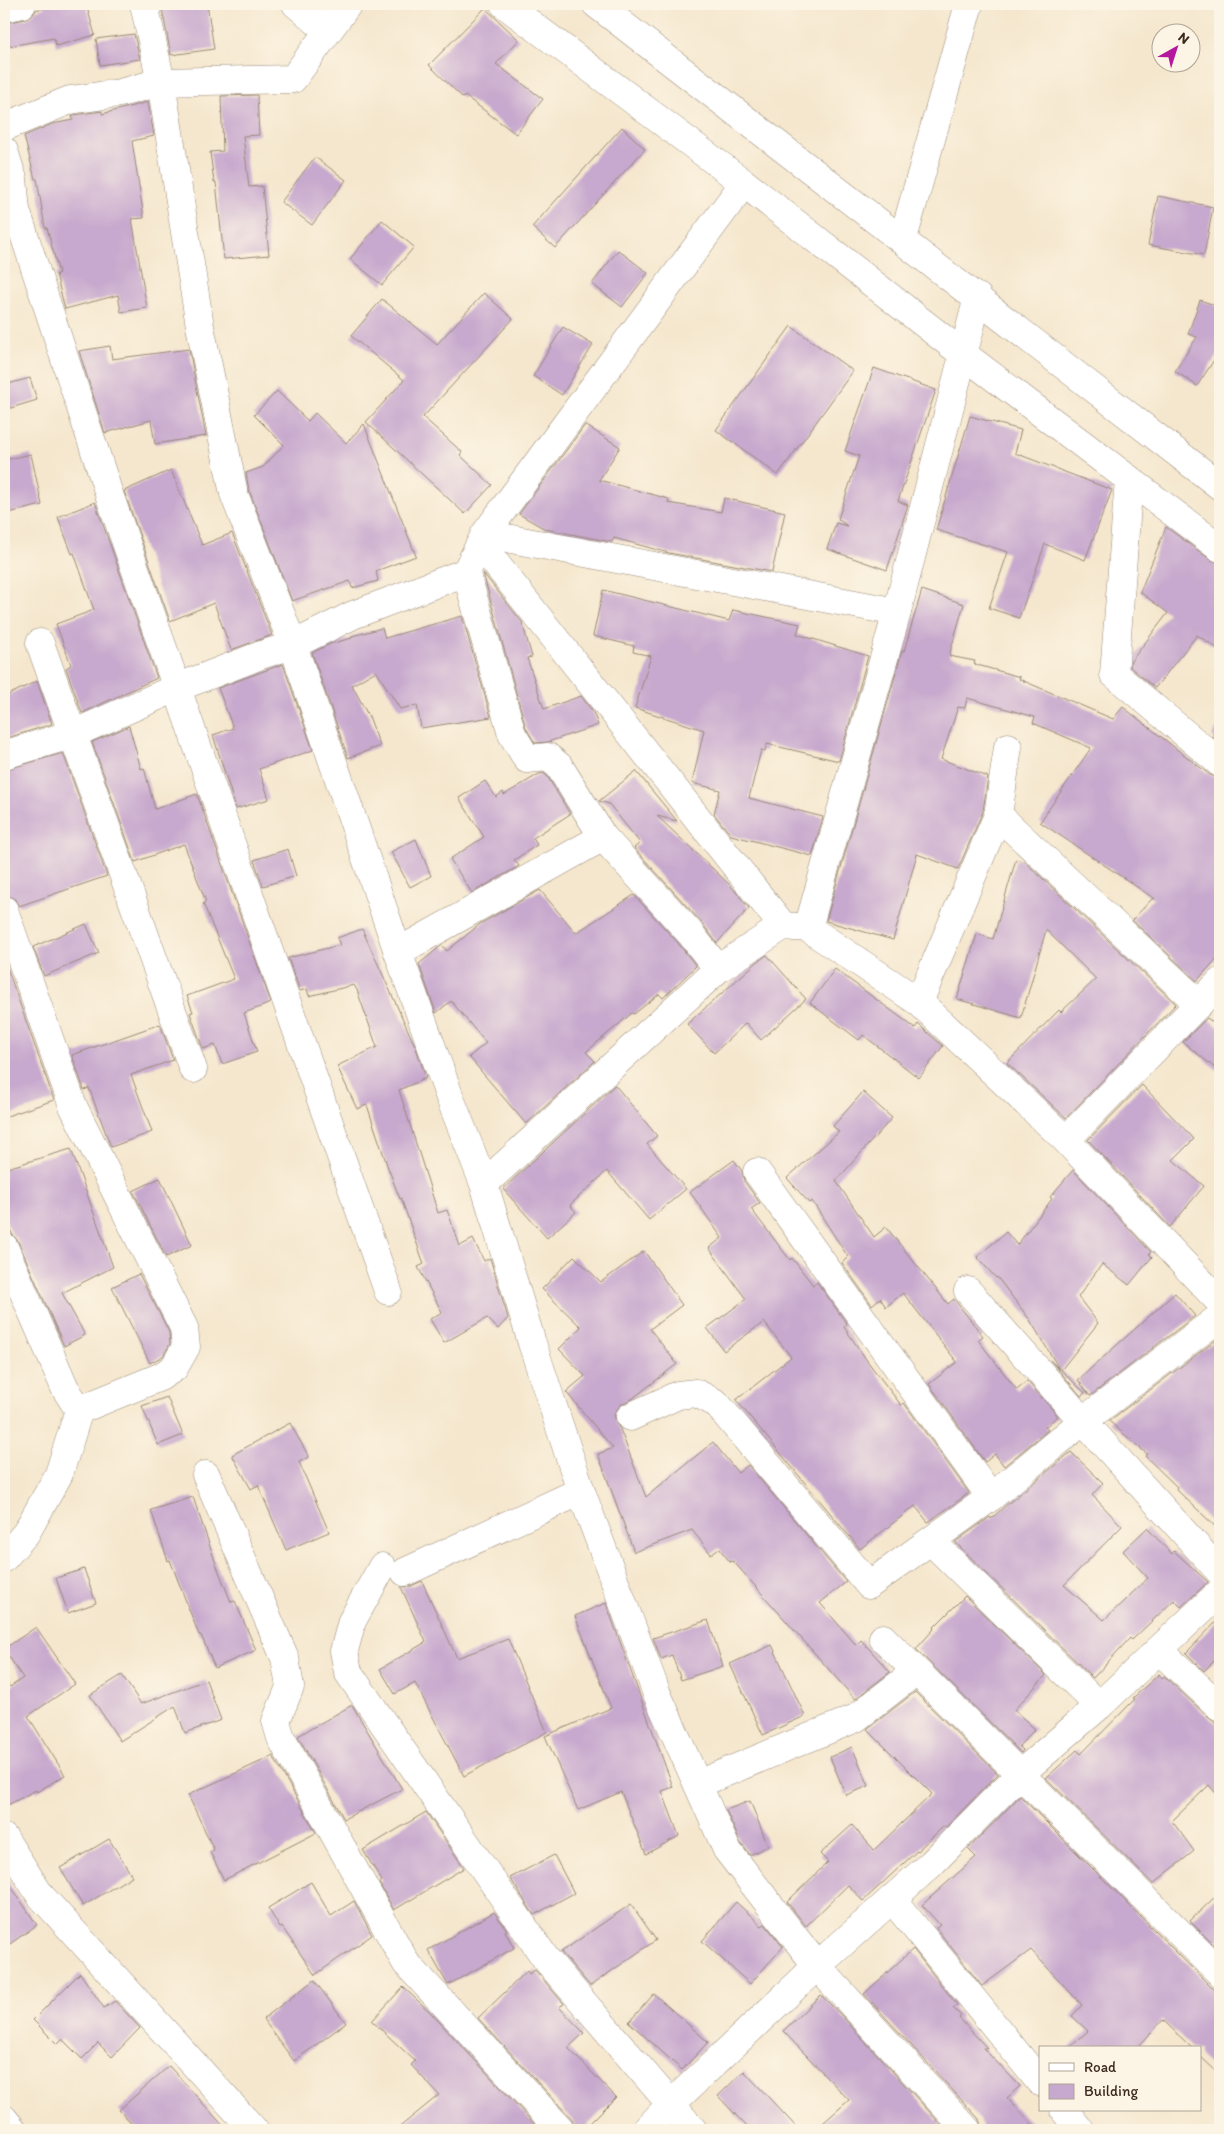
<svg xmlns="http://www.w3.org/2000/svg" width="1224" height="2134" font-family="Itim,sans-serif">
	<style>
		.building { fill: #c7a8ce }
		.lines { fill: none; stroke-linecap: round; stroke-linejoin: round }
		.street-casing { stroke: #988876; stroke-width: 29 }
		.primary-casing { stroke: #988876; stroke-width: 29 }
		.street { stroke: #fff; stroke-width: 28 }
		.primary { stroke: #fff; stroke-width: 28 }
	</style>
	<rect width="100%" height="100%" fill="#fcf5e5"/>
	<filter id="ink" filterUnits="userSpaceOnUse"><feTurbulence type="fractalNoise" baseFrequency=".02" numOctaves="2"/><feDisplacementMap in="SourceGraphic" scale="10" xChannelSelector="R" yChannelSelector="G"/><feConvolveMatrix kernelMatrix="1 2 1 2 8 2 1 2 1" color-interpolation-filters="sRGB"/></filter>
	<filter id="wash" filterUnits="userSpaceOnUse"><feTurbulence type="fractalNoise" baseFrequency=".0096" numOctaves="4" result="noise"/><feDisplacementMap in="SourceGraphic" scale="20" xChannelSelector="R" yChannelSelector="G"/><feGaussianBlur stdDeviation="1.12" result="paint"/><feColorMatrix in="noise" values="0 0 0 0 0 0 0 0 0 0 0 0 0 0 0 0 0 1.4 0 .05"/><feComposite in="paint" operator="in"/></filter>
	<g filter="url(#wash)">
		<rect width="100%" height="100%" fill="#f5e7ce"/>
		<g id="blocks">
			<g class="building">
				<polygon points="43,4 86,4 95,35 56,46 54,38 4,47 4,23 26,19 32,16 36,10 44,8"/>
				<polygon points="161,4 207,4 214,49 171,55"/>
				<polygon points="485,8 519,40 496,64 543,99 516,134 465,96 463,98 429,65"/>
				<polygon points="134,34 140,59 100,65 96,39"/>
				<polygon points="257,95 259,135 243,136 249,187 262,186 269,255 224,259 216,182 214,182 210,152 223,151 221,96"/>
				<polygon points="148,102 154,136 132,141 144,218 132,219 147,308 121,312 118,295 65,309 56,274 59,273 47,228 45,228 37,179 35,179 24,136 52,124 73,120 72,116 74,115 102,111 102,114"/>
				<polygon points="622,127 645,149 555,248 532,227"/>
				<polygon points="315,157 346,180 312,225 281,202"/>
				<polygon points="1158,196 1213,207 1204,255 1148,245"/>
				<polygon points="382,220 414,247 382,285 350,259"/>
				<polygon points="618,250 648,273 622,307 592,284"/>
				<polygon points="484,293 513,319 423,417 462,452 460,455 492,485 465,514 366,422 404,380 351,336 382,299 437,344"/>
				<polygon points="1200,300 1217,306 1220,302 1220,351 1197,386 1175,371 1197,337 1188,334"/>
				<polygon points="791,326 853,371 778,475 716,430"/>
				<polygon points="563,327 593,345 562,395 533,376"/>
				<polygon points="110,346 112,359 189,349 206,436 155,444 151,420 105,433 79,351"/>
				<polygon points="874,368 936,390 898,501 908,505 887,570 827,549 836,523 847,526 838,519 859,456 845,451"/>
				<polygon points="30,378 37,400 4,410 4,385"/>
				<polygon points="277,391 308,421 315,413 346,443 364,424 416,556 376,571 378,581 352,588 350,581 292,601 249,490 246,473 263,467 284,445 254,415"/>
				<polygon points="970,416 1021,430 1015,453 1112,490 1085,560 1045,544 1019,618 989,608 1008,552 936,530"/>
				<polygon points="585,425 620,447 599,480 669,499 668,503 721,512 724,498 785,512 772,572 669,553 614,538 612,542 545,529 519,514"/>
				<polygon points="31,454 42,505 4,514 4,460"/>
				<polygon points="171,470 202,545 232,533 272,635 231,650 214,603 170,621 124,491"/>
				<polygon points="95,502 157,678 82,713 66,668 71,665 56,624 94,610 74,553 72,554 58,517"/>
				<polygon points="1166,527 1211,560 1220,563 1220,650 1197,635 1155,688 1130,667 1131,661 1168,613 1140,592"/>
				<polygon points="483,573 522,622 532,657 527,658 544,709 581,696 593,712 598,725 548,742 535,743 526,728"/>
				<polygon points="603,590 729,621 733,610 800,624 797,634 868,656 839,761 767,744 765,751 761,750 749,798 823,817 812,856 731,835 714,814 720,790 692,783 704,730 635,708 651,656 633,652 634,646 593,636"/>
				<polygon points="922,590 964,604 949,656 975,661 974,664 1020,677 1019,679 1113,719 1123,707 1210,775 1220,778 1220,955 1197,981 1132,920 1153,898 1155,899 1040,822 1091,748 1033,723 1035,717 967,698 965,708 958,707 941,759 988,777 983,811 958,869 917,854 893,940 826,921 902,651 904,651"/>
				<polygon points="462,616 491,717 421,728 417,705 400,709 376,671 352,685 370,719 380,746 348,758 312,653 330,644 352,638 352,636 382,628 385,638"/>
				<polygon points="283,664 313,750 259,769 269,799 236,809 213,735 233,728 218,688"/>
				<polygon points="37,681 52,724 4,739 4,697"/>
				<polygon points="1220,724 1220,743 1212,736"/>
				<polygon points="129,726 141,769 144,768 155,809 197,794 271,1003 244,1013 257,1052 222,1064 215,1045 203,1049 190,1013 193,1012 187,996 234,979 203,903 206,902 184,844 135,862 92,742"/>
				<polygon points="63,753 107,876 19,906 14,898 4,895 4,770"/>
				<polygon points="636,771 677,821 657,816 730,885 749,908 717,943 702,923 634,848 640,843 609,804 599,801"/>
				<polygon points="543,773 547,776 570,814 533,838 537,845 514,860 519,866 472,893 450,859 484,837 459,798 485,781 496,797 503,792 504,795 539,774"/>
				<polygon points="416,839 431,876 410,887 391,852"/>
				<polygon points="288,849 296,876 263,886 254,860"/>
				<polygon points="1016,859 1025,862 1176,1004 1066,1118 1007,1063 1059,1010 1061,1012 1096,979 1046,930 1021,1018 957,999 977,934 993,939"/>
				<polygon points="540,890 576,933 634,895 678,943 696,966 663,998 659,994 634,1014 632,1013 586,1052 595,1061 526,1124 469,1057 486,1043 451,1001 436,1013 419,964 442,945 447,951 480,924"/>
				<polygon points="86,924 99,953 44,976 33,947"/>
				<polygon points="362,929 416,1048 426,1078 399,1090 438,1213 447,1210 460,1246 473,1239 484,1261 490,1258 508,1318 498,1329 487,1318 444,1343 430,1319 442,1312 418,1267 424,1264 401,1198 400,1199 387,1165 367,1105 357,1109 337,1066 377,1047 357,990 354,985 309,996 307,989 300,991 288,958 340,945 337,938"/>
				<polygon points="767,955 806,999 761,1040 746,1023 714,1053 687,1024 756,963"/>
				<polygon points="4,959 54,1100 4,1117"/>
				<polygon points="835,969 915,1028 918,1024 943,1046 919,1078 863,1035 859,1040 810,1003"/>
				<polygon points="1207,1018 1220,1028 1220,1072 1183,1042"/>
				<polygon points="160,1024 173,1060 131,1075 152,1132 111,1147 89,1088 84,1090 72,1055"/>
				<polygon points="615,1085 657,1136 647,1144 686,1189 649,1220 607,1171 570,1205 576,1212 547,1238 503,1189"/>
				<polygon points="1142,1085 1194,1139 1173,1160 1204,1186 1170,1227 1088,1140"/>
				<polygon points="863,1092 892,1118 836,1181 874,1237 886,1227 948,1304 954,1299 983,1336 978,1340 1017,1390 1027,1381 1058,1416 1045,1427 1048,1430 1004,1466 995,1454 985,1462 929,1384 957,1362 903,1293 886,1307 880,1298 872,1305 842,1263 848,1257 812,1201 809,1203 787,1178 839,1132 833,1126"/>
				<polygon points="71,1149 113,1267 62,1293 85,1335 64,1346 18,1241 12,1234 4,1216 4,1169"/>
				<polygon points="734,1160 742,1171 744,1181 760,1203 751,1209 790,1260 792,1258 813,1285 817,1282 847,1324 844,1327 868,1362 901,1405 904,1403 969,1493 930,1521 928,1522 915,1506 860,1549 736,1400 791,1357 764,1322 724,1351 707,1328 746,1299 709,1248 722,1238 690,1192"/>
				<polygon points="1073,1170 1151,1252 1149,1254 1152,1257 1129,1285 1102,1264 1078,1297 1098,1323 1061,1370 1085,1393 1081,1396 1050,1360 1060,1370 1030,1320 997,1277 996,1278 977,1257 1006,1232 1017,1245 1052,1199 1050,1197"/>
				<polygon points="160,1178 192,1245 166,1257 133,1191"/>
				<polygon points="644,1251 682,1305 650,1329 677,1364 632,1399 623,1403 614,1413 616,1423 620,1429 646,1497 713,1442 738,1473 748,1465 846,1582 820,1603 856,1645 861,1640 890,1672 855,1699 733,1561 730,1562 719,1548 711,1554 692,1530 634,1552 598,1454 613,1448 566,1392 585,1376 559,1349 581,1327 542,1289 574,1256 601,1282"/>
				<polygon points="139,1274 169,1332 170,1344 163,1356 150,1363 112,1287"/>
				<polygon points="1175,1293 1195,1316 1090,1396 1078,1380"/>
				<polygon points="1216,1340 1220,1345 1220,1531 1176,1489 1177,1487 1145,1456 1147,1454 1109,1421"/>
				<polygon points="167,1397 183,1435 158,1445 142,1406"/>
				<polygon points="290,1423 309,1457 299,1462 329,1532 286,1550 258,1485 251,1489 232,1455"/>
				<polygon points="1071,1452 1103,1483 1092,1495 1122,1526 1064,1585 1104,1620 1148,1578 1123,1551 1147,1528 1172,1554 1174,1551 1208,1582 1181,1607 1174,1600 1132,1640 1130,1638 1093,1678 955,1542 990,1517 991,1519 1004,1507"/>
				<polygon points="193,1497 216,1564 231,1602 235,1601 256,1650 215,1668 201,1635 199,1635 170,1560 168,1561 151,1510"/>
				<polygon points="84,1569 96,1603 68,1613 56,1578"/>
				<polygon points="422,1581 457,1658 508,1639 547,1732 464,1776 415,1683 395,1694 380,1669 426,1642 401,1587 411,1586"/>
				<polygon points="965,1596 1046,1675 1014,1710 1035,1729 1019,1746 1023,1750 1021,1753 916,1649 934,1629 933,1628"/>
				<polygon points="606,1603 673,1787 662,1791 679,1836 646,1854 621,1792 578,1810 545,1736 611,1708 575,1616"/>
				<polygon points="1220,1618 1220,1655 1204,1671 1186,1653"/>
				<polygon points="708,1620 723,1666 681,1680 672,1655 661,1659 653,1638"/>
				<polygon points="36,1627 75,1684 28,1716 65,1775 37,1792 36,1790 4,1807 4,1678 10,1687 23,1678 4,1649"/>
				<polygon points="772,1645 805,1716 763,1735 730,1664"/>
				<polygon points="1159,1674 1162,1678 1164,1676 1209,1718 1220,1726 1220,1798 1209,1785 1172,1821 1194,1851 1153,1884 1046,1778 1077,1750 1081,1754 1135,1699 1133,1698"/>
				<polygon points="122,1675 141,1704 206,1680 221,1720 185,1733 175,1706 120,1741 90,1695"/>
				<polygon points="915,1692 998,1774 946,1827 944,1826 863,1901 848,1885 806,1926 787,1902 828,1862 820,1854 852,1825 874,1850 932,1794 867,1729"/>
				<polygon points="352,1705 402,1789 344,1819 298,1736"/>
				<polygon points="852,1747 869,1786 846,1795 830,1757"/>
				<polygon points="273,1756 316,1833 224,1880 210,1852 214,1850 188,1795"/>
				<polygon points="1020,1796 1220,1996 1220,2075 1200,2056 1200,2048 1192,2048 1163,2020 1137,2048 1069,2048 1088,2031 1072,2016 1082,2005 1031,1950 982,1986 936,1928 940,1925 922,1905 976,1857 968,1849"/>
				<polygon points="750,1801 768,1846 750,1855 740,1842 726,1810"/>
				<polygon points="426,1812 464,1868 394,1910 379,1883 382,1881 363,1850"/>
				<polygon points="109,1839 132,1876 83,1906 60,1868"/>
				<polygon points="554,1855 574,1893 534,1915 510,1878"/>
				<polygon points="4,1876 37,1925 4,1948"/>
				<polygon points="311,1882 331,1916 354,1901 372,1935 315,1975 282,1927 280,1928 268,1908"/>
				<polygon points="1220,1892 1220,1938 1214,1945 1190,1921"/>
				<polygon points="736,1902 762,1926 765,1924 783,1947 750,1984 702,1941"/>
				<polygon points="631,1904 656,1940 590,1986 561,1952"/>
				<polygon points="494,1912 507,1930 505,1931 514,1948 448,1985 428,1950"/>
				<polygon points="913,1949 957,2005 953,2008 961,2016 959,2018 987,2048 983,2048 1020,2086 1007,2098 1038,2130 982,2130 979,2119 864,1994"/>
				<polygon points="535,1970 564,2004 559,2007 584,2033 568,2048 616,2097 583,2130 576,2130 572,2119 478,2018 527,1971 529,1974"/>
				<polygon points="80,1973 104,2008 115,2001 140,2028 112,2057 98,2043 82,2059 62,2039 57,2044 33,2020"/>
				<polygon points="314,1980 346,2023 294,2061 263,2019"/>
				<polygon points="403,1987 429,2011 540,2130 396,2130 439,2095 411,2065 415,2061 372,2021"/>
				<polygon points="654,1994 708,2042 682,2070 629,2022"/>
				<polygon points="821,1995 841,2015 946,2130 815,2130 849,2100 783,2031"/>
				<polygon points="169,2066 227,2130 138,2130 119,2110"/>
				<polygon points="744,2071 799,2130 750,2130 718,2096"/>
			</g>
		</g>
	</g>
	<g filter="url(#ink)">
		<use href="#blocks" fill-opacity="0" stroke="#988876" stroke-width="1"/>
		<g class="lines">
			<g class="street-casing">
				<g id="street">
					<polyline points="144,4 161,82 200,326 234,494 293,645 398,952 450,1098 484,1184 532,1343 581,1491 657,1694 727,1850 817,1966 967,2130"/>
					<polyline points="296,4 328,31"/>
					<polyline points="4,8 22,4"/>
					<polyline points="4,127 70,100 120,93 161,82 293,79 348,4"/>
					<polyline points="4,151 13,179 16,210 109,494 388,1291"/>
					<polyline points="903,239 969,4"/>
					<polyline points="978,297 897,612 808,928 919,1002 1066,1140 1220,1302"/>
					<polyline points="1129,479 1114,674 1220,763"/>
					<polyline points="485,534 897,612"/>
					<polyline points="481,545 783,926 808,928"/>
					<polyline points="466,572 512,734 527,759 548,757 559,766 603,837 690,933 718,969"/>
					<polyline points="40,643 193,1069"/>
					<polyline points="4,755 73,734 176,688 261,655 293,645 353,615 466,572 485,534 744,183"/>
					<polyline points="998,815 1199,1004"/>
					<polyline points="4,910 73,1106 184,1328 186,1347 174,1368 160,1377 79,1410"/>
					<polyline points="398,952 603,837"/>
					<polyline points="919,1002 998,815 1008,747"/>
					<polyline points="1066,1140 1220,982"/>
					<polyline points="757,1172 991,1497 1083,1421 1220,1317"/>
					<polyline points="484,1184 718,969 783,926"/>
					<polyline points="4,1247 65,1388 79,1410 59,1474 26,1533 4,1558"/>
					<polyline points="968,1291 1083,1421 1220,1572"/>
					<polyline points="630,1417 678,1395 696,1393 716,1403 869,1585 991,1497"/>
					<polyline points="206,1475 285,1658 290,1687 276,1721 281,1738 406,1963 561,2130"/>
					<polyline points="931,1541 1099,1706"/>
					<polyline points="382,1567 352,1621 344,1651 348,1672 546,1959 693,2130"/>
					<polyline points="405,1572 581,1491"/>
					<polyline points="883,1638 1220,1973"/>
					<polyline points="1159,1650 1220,1707"/>
					<polyline points="698,1784 856,1718 915,1672"/>
					<polyline points="4,1838 40,1895 254,2130"/>
					<polyline points="892,1899 1040,2082"/>
					<polyline points="1064,2110 1080,2130"/>
					<polyline points="4,2119 13,2130"/>
					<polyline points="646,2130 671,2104 817,1966 931,1864 1020,1774 1099,1706 1220,1592"/>
				</g>
			</g>
			<g class="primary-casing">
				<g id="primary">
					<polyline points="504,4 744,183 963,354 1220,548"/>
					<polyline points="596,4 1220,486"/>
				</g>
			</g>
			<use href="#street" class="street"/>
			<use href="#primary" class="primary"/>
		</g>
	</g>
	<rect width="1224" height="2134" fill="none" stroke="#fcf5e5" stroke-width="20"/>
	<rect x="1039" y="2046" width="162" height="65" fill="#fcf5e5" stroke="#afa495"/>
	<rect x="1049" y="2063" width="25" height="8" fill="#ffffff" stroke="#afa495"/>
	<text x="1084" y="2072" font-size="15" fill="#3b2a1e">Road</text>
	<rect x="1049" y="2084" width="25" height="15" fill="#c7a8ce" stroke="#afa495"/>
	<text x="1084" y="2096" font-size="15" fill="#3b2a1e">Building</text>
	<g transform="translate(1176 48) rotate(39)"><circle r="24" fill="#fcf5e5" stroke="#afa495"/>
	<path d="M0-4L9 19L0 12L-9 19Z" fill="#b5179e"/>
	<text y="-8" font-size="14" font-weight="bold" text-anchor="middle" fill="#3b2a1e">N</text>
	</g>
</svg>
